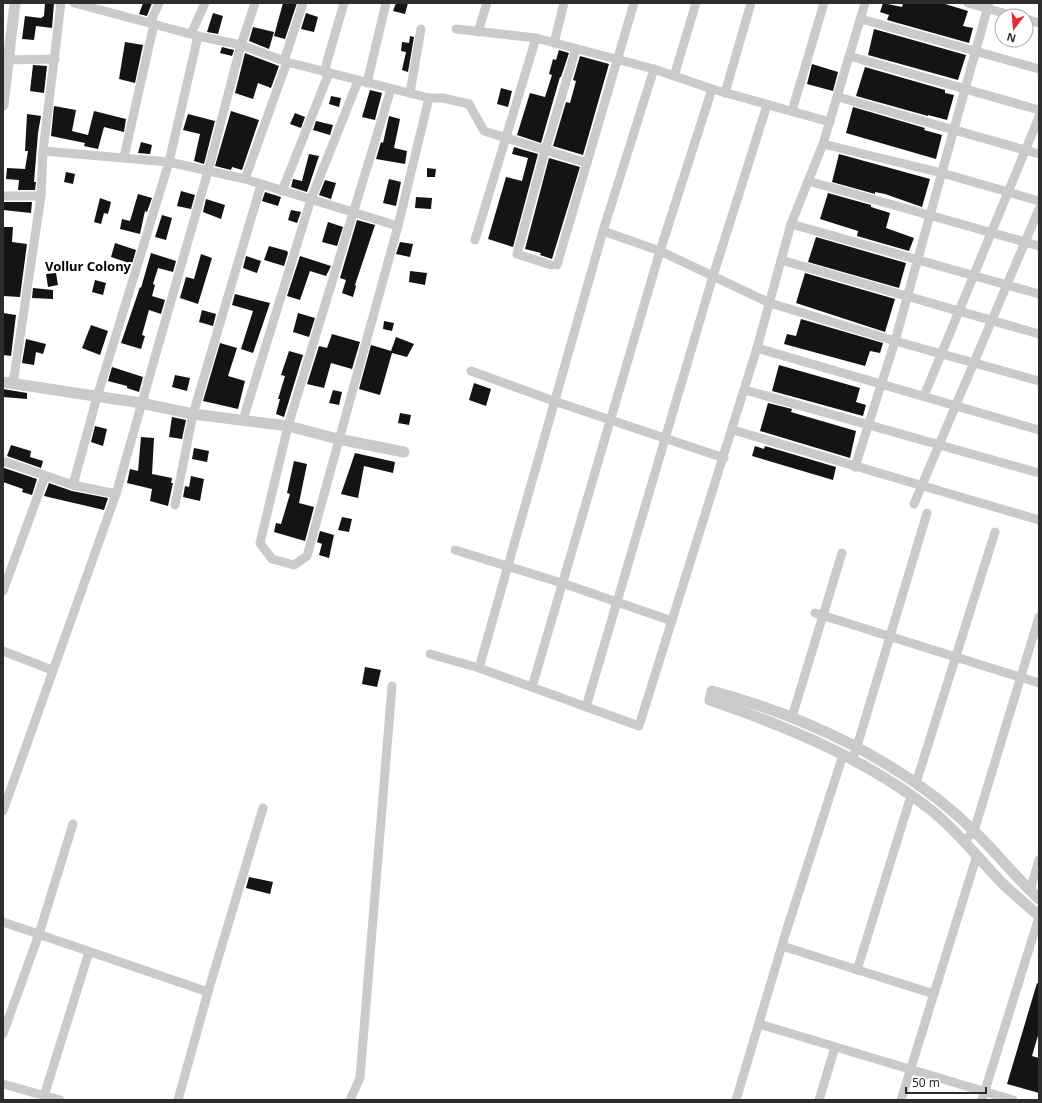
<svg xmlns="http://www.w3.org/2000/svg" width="1042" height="1103" font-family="'Noto Sans',sans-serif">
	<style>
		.building { fill: #141414 }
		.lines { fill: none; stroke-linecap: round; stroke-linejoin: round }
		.minor { stroke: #cacaca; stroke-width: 9 }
		.tertiary { stroke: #cacaca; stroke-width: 11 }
		.labels { text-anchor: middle; stroke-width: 4; stroke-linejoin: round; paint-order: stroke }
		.quarter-label { font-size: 13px; font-weight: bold; fill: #000; stroke: #fff }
	</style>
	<rect width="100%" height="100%" fill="#fff"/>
	<g class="building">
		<polygon points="45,3 54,3 52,28 36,26 34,40 22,39 25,16 41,18 44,16"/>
		<polygon points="143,3 152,3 147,16 139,14"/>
		<polygon points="283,3 297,3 285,39 274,36"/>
		<polygon points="396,3 408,3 405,14 393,11"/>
		<polygon points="883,3 902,7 903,3 942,3 968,11 963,26 973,28 969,43 887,20 889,15 880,12"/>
		<polygon points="213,13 223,16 218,34 207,32"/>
		<polygon points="306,13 318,17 314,32 301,29"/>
		<polygon points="253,27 274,32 269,49 249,41"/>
		<polygon points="874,29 966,55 958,80 868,55"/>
		<polygon points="410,36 414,37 408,72 402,70 406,52 401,51 402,42 409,43"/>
		<polygon points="125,42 143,45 135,83 119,79"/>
		<polygon points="222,47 234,50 232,56 220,53"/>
		<polygon points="559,50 569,53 561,77 560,77 541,143 517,135 530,93 545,97 552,75 549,74 553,59 556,60"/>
		<polygon points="245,53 279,66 271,88 258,83 253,99 235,93"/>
		<polygon points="580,56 609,64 583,155 553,146 566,102 570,103 576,81 573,80"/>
		<polygon points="812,64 838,72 833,91 807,84"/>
		<polygon points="33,65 47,66 44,93 30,91"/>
		<polygon points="865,67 945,90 945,93 954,95 947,120 928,115 928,116 856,96"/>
		<polygon points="501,88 512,91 508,107 497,104"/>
		<polygon points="370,90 382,93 375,120 362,117"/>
		<polygon points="331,96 341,98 339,107 329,104"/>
		<polygon points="54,106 76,110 72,131 88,135 94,111 126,119 124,132 104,127 98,149 84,146 85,143 51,136"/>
		<polygon points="853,107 925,128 924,130 942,135 936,159 846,133"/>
		<polygon points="231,111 259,120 242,170 232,167 231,170 215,166"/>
		<polygon points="295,113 305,117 301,128 290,124"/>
		<polygon points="27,114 41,116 38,133 34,182 36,182 35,190 18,190 19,180 6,179 7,168 25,169 28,151 25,151"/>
		<polygon points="188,114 215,121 204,164 194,161 200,134 183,130"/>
		<polygon points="389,116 400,119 394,148 407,151 405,164 376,159 381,142 383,143"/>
		<polygon points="316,121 333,125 330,135 313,130"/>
		<polygon points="141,142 152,145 150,154 138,153"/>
		<polygon points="514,147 538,154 513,247 488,239 506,177 522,181 528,158 512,154"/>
		<polygon points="309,154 319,156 307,192 291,187 293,179 302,181"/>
		<polygon points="839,154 930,179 922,207 885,194 875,192 875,194 832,182"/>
		<polygon points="549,158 580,167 552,259 540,255 541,253 525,249"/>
		<polygon points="427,168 436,169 435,177 427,177"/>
		<polygon points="66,172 75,174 73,184 64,182"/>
		<polygon points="389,179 401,182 396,206 383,203"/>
		<polygon points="325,180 336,183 331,199 319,195"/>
		<polygon points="181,191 195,195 191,209 177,206"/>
		<polygon points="265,192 281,197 278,206 262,201"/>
		<polygon points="828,193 871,205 871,207 890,213 886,228 914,238 909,251 857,236 858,231 820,219"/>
		<polygon points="138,194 152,198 147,212 145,211 140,234 120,229 122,219 130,221"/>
		<polygon points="416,197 432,198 431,209 415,208"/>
		<polygon points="100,198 111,202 108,214 104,213 101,224 94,222"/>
		<polygon points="206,199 225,205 221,219 203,212"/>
		<polygon points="4,202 32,202 31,213 3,210"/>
		<polygon points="291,210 301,212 297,223 288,220"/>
		<polygon points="162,215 172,218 166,240 155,237"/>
		<polygon points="357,220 375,225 355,285 356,286 353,297 342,293 346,280 340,278"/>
		<polygon points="328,222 343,227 337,246 322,242"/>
		<polygon points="3,227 13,227 12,242 27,244 20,297 3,296"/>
		<polygon points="816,237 906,263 899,288 808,262"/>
		<polygon points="400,242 413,244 410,257 396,254"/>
		<polygon points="115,243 136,250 132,264 111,257"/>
		<polygon points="269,246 287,251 288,253 284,266 264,260"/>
		<polygon points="151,253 176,261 173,272 158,268 153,284 155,285 152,296 165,300 161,314 149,310 142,335 145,336 141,349 121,343 140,287 141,288"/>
		<polygon points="201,254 212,258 198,304 180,298 186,277 194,279"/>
		<polygon points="246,256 261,261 257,273 243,268"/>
		<polygon points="300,256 331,266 326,276 310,271 300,300 287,296"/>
		<polygon points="410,271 427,273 425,285 409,282"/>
		<polygon points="56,273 58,285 48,287 46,274"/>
		<polygon points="805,273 895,299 885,332 796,303"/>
		<polygon points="95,280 106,283 103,295 92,292"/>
		<polygon points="33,288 53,290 53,299 32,298"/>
		<polygon points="235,294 270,303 253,353 241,349 253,311 232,305"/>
		<polygon points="202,310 216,314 213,326 199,322"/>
		<polygon points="3,313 16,315 11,356 3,355"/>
		<polygon points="298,313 315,318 309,337 293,332"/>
		<polygon points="801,319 883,343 880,353 870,351 865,366 784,344 787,334 796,336"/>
		<polygon points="384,321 394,323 392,331 383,329"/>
		<polygon points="91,325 108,331 100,355 82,348"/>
		<polygon points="332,334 360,342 352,369 331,363 324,388 307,384 319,346 327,348"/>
		<polygon points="396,337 414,344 407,357 392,353 380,395 359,389 371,345 391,351"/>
		<polygon points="26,339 46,344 43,354 36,352 34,365 22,363"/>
		<polygon points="220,343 237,348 228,376 245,381 238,409 203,401"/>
		<polygon points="289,351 303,355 284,417 276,414 280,399 278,399 285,376 281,375"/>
		<polygon points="779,365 860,388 856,402 866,405 863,416 772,391"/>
		<polygon points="112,367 143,377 139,392 127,388 127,386 108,381"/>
		<polygon points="175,375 190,378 187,391 172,387"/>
		<polygon points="474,383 491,389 486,406 469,400"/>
		<polygon points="3,389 27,393 27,399 3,397"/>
		<polygon points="333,390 342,392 339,405 329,403"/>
		<polygon points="768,403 792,409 791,412 801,415 856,431 850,458 760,431"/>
		<polygon points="400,413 411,415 409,425 398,423"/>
		<polygon points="172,417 186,420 182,439 169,437"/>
		<polygon points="95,426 107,429 103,446 91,442"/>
		<polygon points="141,437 154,438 152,474 172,478 171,483 173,483 168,506 150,501 152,489 127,483 130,469 138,471"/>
		<polygon points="11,445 31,451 30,457 43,461 41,468 7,456"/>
		<polygon points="755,446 764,449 765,446 836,467 833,480 752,456"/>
		<polygon points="194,448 209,451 207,462 192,459"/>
		<polygon points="355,453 395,462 393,473 364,466 358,498 341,494"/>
		<polygon points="294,461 307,464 299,503 314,507 305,541 274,532 276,523 281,524 290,494 287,493"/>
		<polygon points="4,468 37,479 32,495 22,492 23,489 3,482"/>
		<polygon points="191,476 204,479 200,501 183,497 185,486 189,487"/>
		<polygon points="49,483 72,491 108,498 104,510 44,496"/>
		<polygon points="342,517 352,519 349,532 338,530"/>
		<polygon points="320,531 334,535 329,558 319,555 322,544 317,542"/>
		<polygon points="365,667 381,670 377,687 362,684"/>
		<polygon points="249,877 273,882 270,894 246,888"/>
		<polygon points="1037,983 1039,984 1039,1032 1032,1056 1039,1058 1039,1093 1007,1084"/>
	</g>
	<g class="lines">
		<g class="minor">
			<polyline points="74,3 198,36 241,45 287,62 429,98 443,98 469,104 484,131 587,163"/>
			<polyline points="865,3 823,144 791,224 757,348 1039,430"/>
			<polyline points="968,3 1014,16"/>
			<polyline points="861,19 1039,69"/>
			<polyline points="1026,19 1039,23"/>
			<polyline points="150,23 159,3"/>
			<polyline points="456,29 536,38 654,69 712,89 830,122"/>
			<polyline points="478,32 487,3"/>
			<polyline points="191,34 205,3"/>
			<polyline points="198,36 169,162 245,179 398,226"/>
			<polyline points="554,43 564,3"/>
			<polyline points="849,56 1039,110"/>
			<polyline points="3,60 55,59"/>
			<polyline points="284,61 303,3"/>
			<polyline points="324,72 344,3"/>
			<polyline points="674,76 696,3"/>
			<polyline points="367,83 386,3"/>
			<polyline points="391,89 288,426 260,543 272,559 294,565 307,556 398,226 429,98"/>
			<polyline points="410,93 421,29"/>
			<polyline points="725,93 751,3"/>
			<polyline points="838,97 1039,154"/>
			<polyline points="792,111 824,3"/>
			<polyline points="823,144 942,173 1039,201"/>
			<polyline points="43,151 169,162 97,397 73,485"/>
			<polyline points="124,157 154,24"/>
			<polyline points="245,179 287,62"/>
			<polyline points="808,181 1039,246"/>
			<polyline points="282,191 329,73"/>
			<polyline points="3,196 41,196"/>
			<polyline points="791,224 1039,294"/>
			<polyline points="603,231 660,251 770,303 895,341 1039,381"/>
			<polyline points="475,240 536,38"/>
			<polyline points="781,260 1039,334"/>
			<polyline points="551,265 517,254 545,151 576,49"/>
			<polyline points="557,265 634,3"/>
			<polyline points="471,371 554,401 724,458"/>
			<polyline points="13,384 41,196 43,151 61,3"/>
			<polyline points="745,390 1039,473"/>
			<polyline points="924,396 1039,117"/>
			<polyline points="243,420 311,199 358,81"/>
			<polyline points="733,430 1039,520"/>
			<polyline points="3,461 73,485 116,494"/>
			<polyline points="855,467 895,341 989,3"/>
			<polyline points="914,504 1039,209"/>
			<polyline points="175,505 193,414 261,185"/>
			<polyline points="455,550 562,583 672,621"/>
			<polyline points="3,591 45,476"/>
			<polyline points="815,613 1039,683"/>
			<polyline points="3,651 52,670"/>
			<polyline points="430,654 479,668 639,726 757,348"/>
			<polyline points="479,668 603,231 654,69"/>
			<polyline points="532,687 660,251 712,89"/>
			<polyline points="586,707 713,276 767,105"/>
			<polyline points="792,717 842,553"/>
			<polyline points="855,753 927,513"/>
			<polyline points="916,783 995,532"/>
			<polyline points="3,811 116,494 208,171 241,45 255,3"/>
			<polyline points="964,841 974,831 1039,617"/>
			<polyline points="1030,891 1039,860"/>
			<polyline points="3,922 208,992 178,1100"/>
			<polyline points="782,946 934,994"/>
			<polyline points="857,970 911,796"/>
			<polyline points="208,992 263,808"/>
			<polyline points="759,1024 1013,1100"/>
			<polyline points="3,1034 39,934 73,824"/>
			<polyline points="3,1084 60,1100"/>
			<polyline points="44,1096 89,952"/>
			<polyline points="350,1100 360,1078 392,686"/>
			<polyline points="736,1100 786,932 843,755"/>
			<polyline points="819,1100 835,1047"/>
			<polyline points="901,1100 977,855"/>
			<polyline points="982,1100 1039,917"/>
		</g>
		<g class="tertiary">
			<polyline points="3,105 15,3"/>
			<polyline points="3,382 141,403 193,414 288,426 338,439 404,452"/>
			<path d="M1039,899C1016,878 997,853 974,831C905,763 805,716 712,691L710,700C788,727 866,759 931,810C959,832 980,861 1005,886C1016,896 1028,906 1039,916"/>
		</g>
	</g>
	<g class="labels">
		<g class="quarter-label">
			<text x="88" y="271">Vollur Colony</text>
		</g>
	</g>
	<rect width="1042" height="1103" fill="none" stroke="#2d2d2d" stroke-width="8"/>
	<g transform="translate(1014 28) rotate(196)"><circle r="19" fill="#ffffff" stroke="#ababab"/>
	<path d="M0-3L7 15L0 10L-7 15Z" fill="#ea2831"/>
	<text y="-6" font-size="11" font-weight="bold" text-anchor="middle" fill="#2d2d2d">N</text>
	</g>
	<path d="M906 1087v6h80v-6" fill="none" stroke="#2d2d2d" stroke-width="2"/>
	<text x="912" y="1087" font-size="12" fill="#2d2d2d" stroke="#ffffff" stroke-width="3" paint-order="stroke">50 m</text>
</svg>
